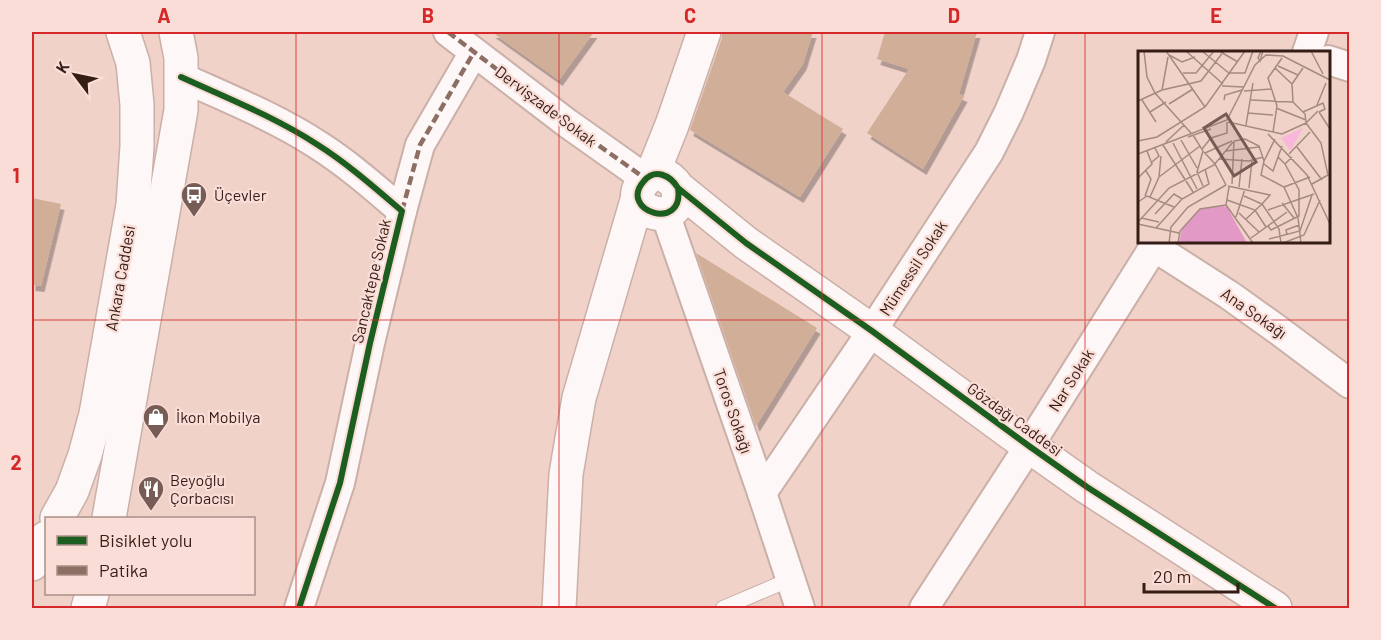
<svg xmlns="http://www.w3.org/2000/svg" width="1381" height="640" font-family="Barlow,sans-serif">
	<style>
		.building { fill: #d1ae97; filter: url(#shadow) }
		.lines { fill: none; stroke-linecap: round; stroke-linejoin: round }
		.service-casing { stroke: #cab0a8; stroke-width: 16 }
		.minor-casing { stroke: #cab0a8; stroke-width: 32 }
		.tertiary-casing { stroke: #cab0a8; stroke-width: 36 }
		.primary-casing { stroke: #cab0a8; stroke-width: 36 }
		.service { stroke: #fdf8f7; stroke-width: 14 }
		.minor { stroke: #fdf8f7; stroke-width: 28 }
		.tertiary { stroke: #fdf8f7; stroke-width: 33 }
		.primary { stroke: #fdf8f7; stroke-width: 33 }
		.quiet { stroke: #8d6e63; stroke-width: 4.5; stroke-dasharray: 9 4.5; stroke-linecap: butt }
		.cycleway-casing { stroke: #f9ddd6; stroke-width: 10 }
		.cycleway { stroke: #1b5e20; stroke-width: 6 }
		.grid { fill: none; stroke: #d62828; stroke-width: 1.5; stroke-opacity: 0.55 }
		.labels { text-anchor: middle; stroke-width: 4.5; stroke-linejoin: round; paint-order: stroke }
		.street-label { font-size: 16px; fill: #351d16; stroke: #f9ddd6 }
		.poi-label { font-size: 16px; fill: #351d16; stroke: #f9ddd6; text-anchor: start }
		.inset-road { fill: none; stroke: #a58a81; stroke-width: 1.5 }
		.view { fill: #765c55; fill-opacity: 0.15; stroke: #765c55; stroke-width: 3 }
		.inset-edge { fill: none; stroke: #351d16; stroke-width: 3 }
		.neatline { fill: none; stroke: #d62828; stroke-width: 2 }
		.grid-label { font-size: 20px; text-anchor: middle; font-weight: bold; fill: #d62828 }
	</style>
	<defs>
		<filter id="shadow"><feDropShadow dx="3.5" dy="6" stdDeviation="0" flood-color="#0004"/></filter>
	</defs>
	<rect width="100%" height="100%" fill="#f0d2c9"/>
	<g class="building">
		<polygon points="492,32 594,32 559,80"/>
		<polygon points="722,32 813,32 803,64 783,92 843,129 800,197 690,130 722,38"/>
		<polygon points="885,32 977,32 959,94 964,96 923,169 867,133 909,69 877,59"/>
		<polygon points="32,198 61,204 41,286 32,285"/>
		<polygon points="696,253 817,328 756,426"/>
	</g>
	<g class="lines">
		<g class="service-casing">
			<polyline id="service" points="723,608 791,579"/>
		</g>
		<g class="minor-casing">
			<g id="minor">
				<polyline points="448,32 567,123 646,179"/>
				<polyline points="1307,52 1314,32"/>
				<polyline points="1328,60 1350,67"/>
				<path d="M181,77C227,98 275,117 318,145C348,164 375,188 402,211L370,343L340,483L299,608"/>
				<polyline points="402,211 420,145 474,52"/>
				<polyline points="665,213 762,493 800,608"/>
				<polyline points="1154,247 1229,295 1278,330 1350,384"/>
				<polyline points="762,493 872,331 989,152 1009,112 1031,60 1040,32"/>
				<polyline points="924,608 1029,446 1157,242"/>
			</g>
		</g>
		<g class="tertiary-casing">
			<g id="tertiary">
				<polyline points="652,175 672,125 704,32"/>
				<path d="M678,188C685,233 617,211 644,181C655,168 670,175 678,188L746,243L872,331L1029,446L1087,487L1275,608"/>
				<polyline points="559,608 566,474 579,398 638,197"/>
			</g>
		</g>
		<g class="primary-casing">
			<g id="primary">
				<polyline points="57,518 72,491 85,455 96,414 133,205 137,146 137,105 133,63 123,32"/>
				<polyline points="109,518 181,110 181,58 176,32"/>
				<polyline points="32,564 46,538"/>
				<polyline points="88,608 92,594"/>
			</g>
		</g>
		<use href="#service" class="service"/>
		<use href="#minor" class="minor"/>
		<use href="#tertiary" class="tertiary"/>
		<use href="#primary" class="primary"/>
		<g class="quiet">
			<polyline points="448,32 567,123 646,179"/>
			<polyline points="402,211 420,145 474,52"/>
		</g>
		<g class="cycleway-casing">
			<g id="cycleway">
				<path d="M181,77C227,98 275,117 318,145C348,164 375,188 402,211L370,343L340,483L299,608"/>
				<path d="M678,188C685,233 617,211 644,181C655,168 670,175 678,188L746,243L872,331L1029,446L1087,487L1275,608"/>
			</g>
		</g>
		<use href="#cycleway" class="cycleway"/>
	</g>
	<path class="grid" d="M296,32V608M559,32V608M822,32V608M1085,32V608M32,320H1350"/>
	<defs>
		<g id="bus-pin" transform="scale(1.35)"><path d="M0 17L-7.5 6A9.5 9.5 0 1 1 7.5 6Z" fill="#765c55" stroke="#f9ddd6"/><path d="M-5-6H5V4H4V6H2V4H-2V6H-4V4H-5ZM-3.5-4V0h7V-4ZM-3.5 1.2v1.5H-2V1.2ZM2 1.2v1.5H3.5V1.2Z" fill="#fff"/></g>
		<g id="shop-pin" transform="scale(1.35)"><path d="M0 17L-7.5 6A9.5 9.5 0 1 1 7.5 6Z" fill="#765c55" stroke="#f9ddd6"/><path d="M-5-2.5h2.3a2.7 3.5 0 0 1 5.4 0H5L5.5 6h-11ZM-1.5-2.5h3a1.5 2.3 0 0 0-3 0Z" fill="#fff"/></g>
		<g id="restaurant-pin" transform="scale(1.35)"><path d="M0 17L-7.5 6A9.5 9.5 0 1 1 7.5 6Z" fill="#765c55" stroke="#f9ddd6"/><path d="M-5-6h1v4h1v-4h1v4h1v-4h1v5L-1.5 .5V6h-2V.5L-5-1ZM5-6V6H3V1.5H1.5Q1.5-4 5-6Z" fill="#fff"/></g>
	</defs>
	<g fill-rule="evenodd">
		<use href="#bus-pin" x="194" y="195"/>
		<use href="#shop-pin" x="156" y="417"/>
		<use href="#restaurant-pin" x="151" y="489"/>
	</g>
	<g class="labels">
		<g class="street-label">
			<text transform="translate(546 106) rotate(37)" y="6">Dervişzade Sokak</text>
			<text transform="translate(913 268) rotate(-57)" y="6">Mümessil Sokak</text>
			<text transform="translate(120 278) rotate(-80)" y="6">Ankara Caddesi</text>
			<text transform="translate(371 281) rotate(-77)" y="6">Sancaktepe Sokak</text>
			<text transform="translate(1254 313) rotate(35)" y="6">Ana Sokağı</text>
			<text transform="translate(1071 380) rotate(-58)" y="6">Nar Sokak</text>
			<text transform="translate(733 411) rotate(71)" y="6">Toros Sokağı</text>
			<text transform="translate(1015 419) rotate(36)" y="6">Gözdağı Caddesi</text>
		</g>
		<g class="poi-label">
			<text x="214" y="201">Üçevler</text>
			<text x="176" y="423">İkon Mobilya</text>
			<text x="170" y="486">Beyoğlu<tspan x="170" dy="18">Çorbacısı</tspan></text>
		</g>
	</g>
	<g transform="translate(1138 51)">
		<rect width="192" height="192" fill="#f0d2c9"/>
		<path d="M165,77L153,99H152L143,87Z" fill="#f8b6da"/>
		<path d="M84,155L89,156L109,192H41L44,178L63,158Z" fill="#e399c5"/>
		<path class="inset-road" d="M6,0L9,26L17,42L53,82M28,0L67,56M48,0L85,33M64,0L92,23M81,0L100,11M123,0L120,7L122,10L125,0M173,0L185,23M31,4L44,11L57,6M140,15L160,24M137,17L154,33M45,22H58L76,0M92,22H107L115,0M84,35L106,36M24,39L30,6M106,40L133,38M4,49L18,71M86,49L87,44L104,39M113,49L155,51M0,50L24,39L63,30L86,0M155,51L154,33L165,17M155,51L167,63L168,71M31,53L55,38M179,54L188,32M139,55L130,27L144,7M138,57L168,69M12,61L28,51M165,61L185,52L187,58L181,61M181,61L192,78M110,62L135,64M90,71L144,83L168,72L180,60M168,72L183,92L190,124L174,133M108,74L115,32M135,81L139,55M130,83L169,124L192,173M55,84L65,100L59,121L65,135M50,86L73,78M43,89L59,117M0,90L19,86L67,56L107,0M96,90L107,88L121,95L126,110L123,124L146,136L160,167L163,192M28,91L46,74M35,92L59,138M25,94L55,141M159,96L184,129M64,98L73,87L89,82V71M88,100L121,96M66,101L77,113L88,134M67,102L94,90M0,103L89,69L117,14L128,4L145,5L192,29M151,103L172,81M140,106L147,113L154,106M81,108L111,110L125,106M126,110L137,88M14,111L21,105L17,97M126,113L135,120L144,95M21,126L62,95M0,127L14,113L9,100M94,133L96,90M90,135L132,144L124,153L141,178L143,192M91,136L88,154L115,192M101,136L104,108M146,136L172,126M111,137L114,109M7,145L13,128L8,120M106,145L124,153L108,168M12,146L21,126L23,105M89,149L117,159L128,176M0,151L9,145L36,156M144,152L156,167M130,159L176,143M101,162L121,181M17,163L36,143L44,148M98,166L107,138M3,167L21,171M0,171L31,137L76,114L95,91M0,173L41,182M130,175L133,179L161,165V139L147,113M18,177L44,148L71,133L67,118M149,184L148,179L161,174M113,187L149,161M131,188L162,180L174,144M31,192L33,176L50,156L88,134M40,192L42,180L62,158L88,154M145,192L166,184L182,149"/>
		<path class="view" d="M88,63L118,111L96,125L66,77Z"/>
		<rect width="192" height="192" class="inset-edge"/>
	</g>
	<rect width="1381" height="640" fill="none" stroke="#f9ddd6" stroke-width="66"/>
	<rect x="45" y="517" width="210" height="78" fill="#f9ddd6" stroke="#ab9089" stroke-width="1.5"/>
	<rect x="57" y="536" width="30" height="9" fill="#1b5e20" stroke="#ab9089" stroke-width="1.5"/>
	<text x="99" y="547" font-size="18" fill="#351d16">Bisiklet yolu</text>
	<rect x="57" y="566" width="30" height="9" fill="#8d6e63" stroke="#ab9089" stroke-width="1.5"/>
	<text x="99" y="577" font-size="18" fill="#351d16">Patika</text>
	<g transform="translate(75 75) rotate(302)" stroke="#f9ddd6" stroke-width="4.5" paint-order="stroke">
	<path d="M0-4.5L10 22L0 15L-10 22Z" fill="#351d16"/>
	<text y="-9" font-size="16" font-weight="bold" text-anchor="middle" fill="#351d16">K</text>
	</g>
	<path d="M1144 583v9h94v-9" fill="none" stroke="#351d16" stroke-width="3"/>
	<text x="1153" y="583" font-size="18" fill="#351d16" stroke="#f9ddd6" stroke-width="4.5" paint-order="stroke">20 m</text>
	<rect x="33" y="33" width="1315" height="574" class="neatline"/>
	<g class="grid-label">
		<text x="164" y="23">A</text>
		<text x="428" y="23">B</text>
		<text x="690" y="23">C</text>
		<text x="954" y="23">D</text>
		<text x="1216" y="23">E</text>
		<text x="16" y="183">1</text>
		<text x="16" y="470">2</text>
	</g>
</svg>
